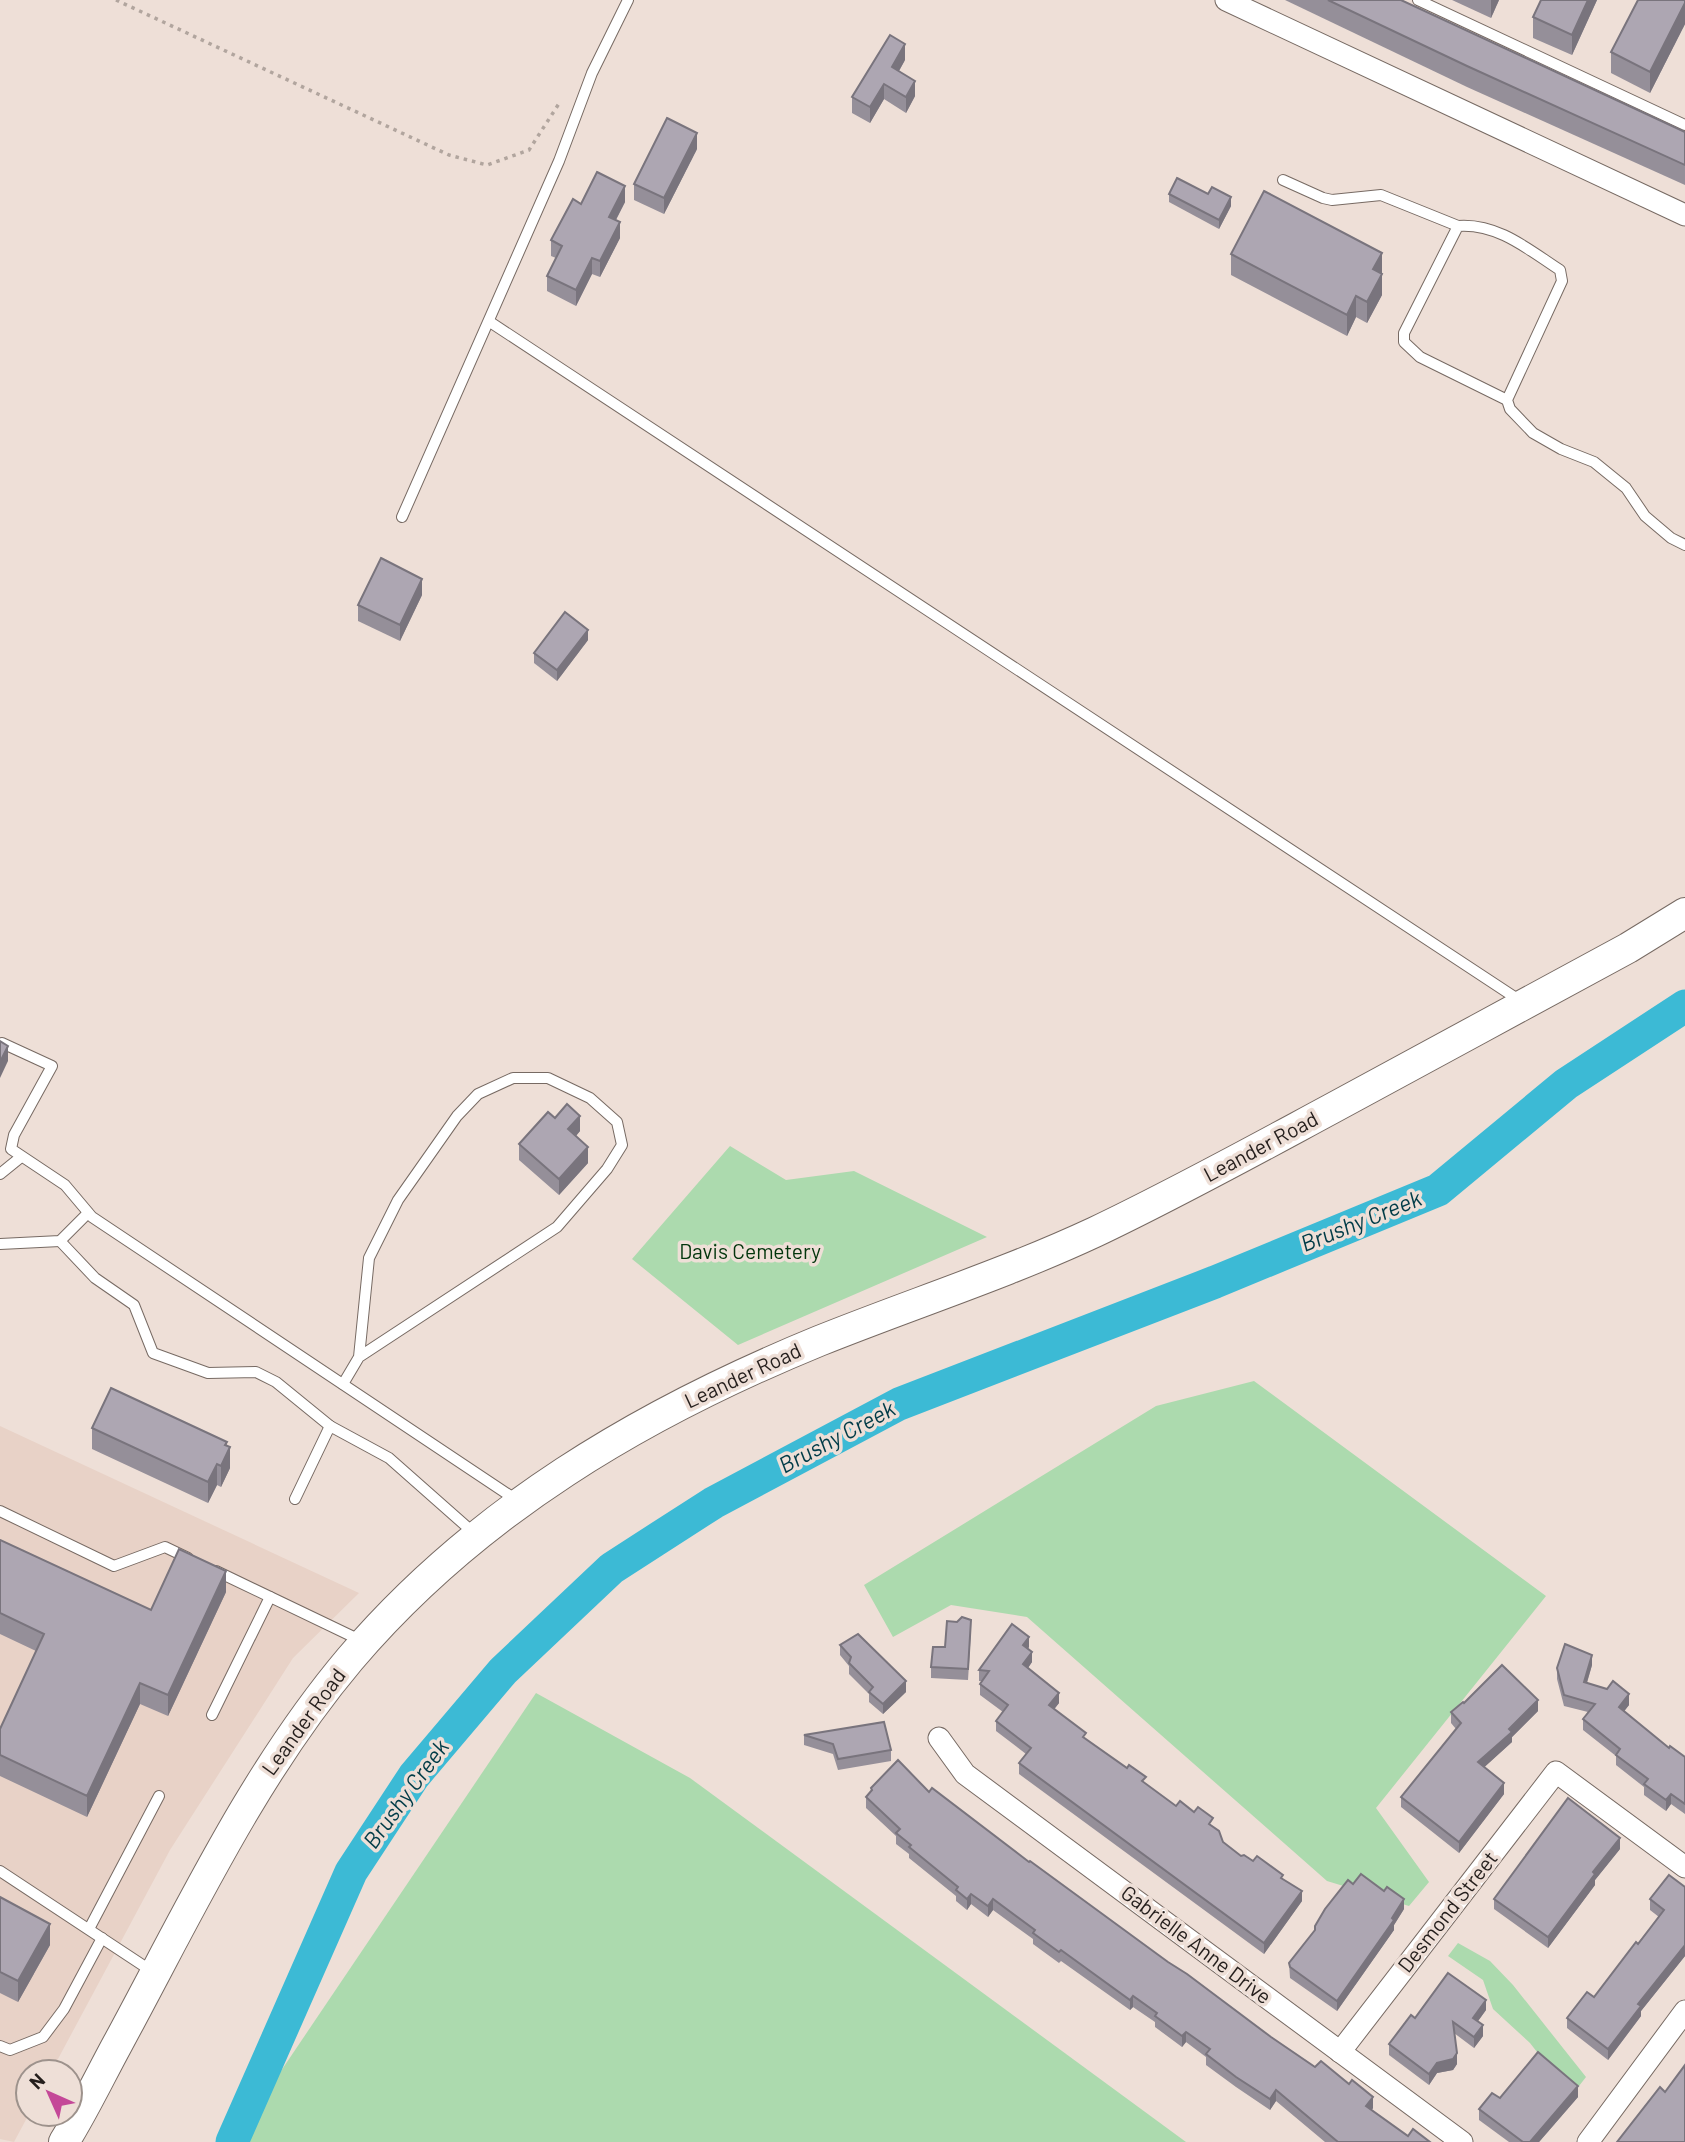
<svg xmlns="http://www.w3.org/2000/svg" width="1685" height="2142" font-family="Barlow,sans-serif">
	<style>
		.built { fill: #e8d2c7 }
		.green { fill: #acdaae }
		.lines { fill: none; stroke-linecap: round; stroke-linejoin: round }
		.river { stroke: #3cbad5; stroke-width: 33 }
		.service-casing { stroke: #776a63; stroke-width: 12 }
		.minor-casing { stroke: #776a63; stroke-width: 23 }
		.secondary-casing { stroke: #776a63; stroke-width: 32 }
		.path { stroke: #b1a59e; stroke-width: 3.5; stroke-dasharray: 3.5 5; stroke-linecap: butt }
		.service { stroke: #fff; stroke-width: 10 }
		.minor { stroke: #fff; stroke-width: 21 }
		.secondary { stroke: #fff; stroke-width: 30 }
		.wall { fill: #958f99 }
		.shaded-wall { fill: #79747d }
		.building { fill: #ada6b2; stroke: #79747d; stroke-width: 2 }
		.labels { text-anchor: middle; stroke-width: 7; stroke-linejoin: round; paint-order: stroke }
		.street-label { font-size: 21px; fill: #241e1c; stroke: #eedfd7 }
		.park-label { font-size: 21px; fill: #02350c; stroke: #eedfd7 }
		.water-label { font-size: 23px; font-style: italic; fill: #003b47; stroke: #eedfd7 }
	</style>
	<rect width="100%" height="100%" fill="#eedfd7"/>
	<polygon class="built" points="0,1426 359,1593 293,1658 170,1850 51,2072 28,2072 29,2114 14,2142 0,2139"/>
	<g class="green">
		<polygon points="730,1146 786,1180 854,1171 987,1237 738,1345 632,1259"/>
		<polygon points="1254,1381 1546,1596 1376,1808 1429,1882 1409,1906 1327,1881 1027,1617 951,1605 893,1637 864,1585 1156,1406"/>
		<polygon points="536,1693 690,1778 1186,2142 233,2142"/>
		<polygon points="1458,1943 1490,1961 1513,1985 1586,2077 1579,2086 1544,2061 1530,2043 1493,2009 1483,1980 1448,1956"/>
	</g>
	<g class="lines">
		<polyline class="river" points="232,2142 351,1872 414,1776 503,1671 612,1568 713,1503 899,1404 1215,1282 1438,1190 1566,1084 1685,1006"/>
		<g class="service-casing">
			<g id="service">
				<polyline points="1418,0 1685,125"/>
				<polyline points="1283,180 1323,198 1332,200 1381,195 1458,226"/>
				<polyline points="490,322 1522,1002"/>
				<path d="M1507,400L1562,281L1560,270C1529,250 1498,223 1458,226L1404,333V342L1420,357L1507,400L1510,409L1533,433L1561,449L1594,462L1626,488L1645,516L1671,538L1685,545"/>
				<polyline points="402,517 559,161 592,73 628,0"/>
				<polyline points="2,1043 52,1066 14,1135 11,1149 65,1185 92,1217 518,1501"/>
				<polyline points="0,1174 21,1157"/>
				<polyline points="60,1241 95,1278 134,1305 153,1353 208,1373 256,1372 276,1382 330,1426"/>
				<polyline points="0,1244 60,1241 88,1213"/>
				<polyline points="343,1384 359,1357 369,1258 398,1200 457,1116 478,1094 513,1078 548,1078 590,1098 617,1122 622,1145 607,1169 557,1227 359,1357"/>
				<polyline points="295,1499 330,1426 389,1458 475,1534"/>
				<polyline points="0,1511 114,1566 165,1547 188,1558"/>
				<polyline points="216,1571 362,1641"/>
				<polyline points="212,1715 270,1597"/>
				<polyline points="0,1871 153,1972"/>
				<polyline points="89,1929 159,1796"/>
				<polyline points="0,2046 10,2050 43,2037 64,2009 102,1938"/>
			</g>
		</g>
		<g class="minor-casing">
			<g id="minor">
				<polyline points="1226,0 1685,215"/>
				<polyline points="939,1738 965,1774 1462,2142"/>
				<polyline points="1340,2052 1556,1772 1685,1867"/>
				<polyline points="1588,2142 1685,2011"/>
			</g>
		</g>
		<g class="secondary-casing">
			<path id="secondary" d="M64,2142C84,2110 100,2076 118,2043C189,1912 253,1774 350,1659C476,1511 641,1414 819,1341C911,1304 1005,1274 1095,1232C1175,1194 1253,1151 1331,1109C1430,1055 1529,1002 1628,948L1685,913"/>
		</g>
		<polyline class="path" points="116,0 449,155 487,165 529,150 560,102"/>
		<use href="#service" class="service"/>
		<use href="#minor" class="minor"/>
		<use href="#secondary" class="secondary"/>
	</g>
	<g class="wall">
		<polygon points="1285,0 1401,0 1685,132 1685,185 1467,87"/>
		<polygon points="1452,0 1499,0 1491,18"/>
		<polygon points="1541,0 1597,0 1572,55 1533,38 1533,17"/>
		<polygon points="1685,0 1685,24 1650,93 1611,73 1611,52"/>
		<polygon points="905,60 899,71 915,96 906,113 884,99 870,123 852,113 852,97"/>
		<polygon points="697,149 664,214 634,200 634,184"/>
		<polygon points="1169,194 1231,206 1219,229 1169,202"/>
		<polygon points="625,202 616,220 620,238 600,277 592,274 576,306 547,291 547,276 556,258 551,256 551,240 581,204"/>
		<polygon points="1382,253 1382,295 1367,323 1356,317 1347,336 1231,275 1231,254"/>
		<polygon points="422,595 400,641 358,621 358,605"/>
		<polygon points="588,640 557,681 534,663 534,653"/>
		<polygon points="555,1118 580,1131 576,1136 588,1163 559,1195 519,1160 519,1144"/>
		<polygon points="92,1428 227,1446 230,1468 221,1487 217,1485 208,1503 92,1449"/>
		<polygon points="0,1540 151,1610 226,1592 168,1716 140,1704 87,1817 0,1776 0,1729 36,1651 0,1634"/>
		<polygon points="971,1631 968,1680 931,1678 931,1667 945,1647"/>
		<polygon points="840,1645 906,1692 883,1714 869,1702 869,1694 849,1674 849,1666 840,1655"/>
		<polygon points="1029,1647 1028,1649 1032,1662 1028,1668 1059,1703 1054,1709 1086,1739 1176,1806 1213,1827 1223,1842 1241,1856 1283,1879 1302,1901 1264,1954 1019,1774 1019,1763 1026,1754 996,1731 996,1721 1003,1712 980,1695 980,1684 982,1681 979,1681 979,1670"/>
		<polygon points="1592,1665 1587,1683 1629,1705 1624,1711 1669,1748 1685,1757 1685,1814 1671,1804 1666,1811 1644,1795 1644,1787 1616,1765 1616,1756 1583,1730 1583,1719 1588,1712 1564,1706 1557,1679 1557,1668"/>
		<polygon points="1464,1703 1538,1711 1512,1737 1512,1742 1484,1767 1504,1794 1459,1853 1401,1807 1401,1797 1456,1729 1451,1723 1451,1712"/>
		<polygon points="804,1735 891,1750 891,1761 838,1770 833,1754 804,1745"/>
		<polygon points="871,1788 929,1792 1029,1862 1271,2037 1373,2108 1372,2110 1408,2136 1430,2142 1325,2142 1276,2101 1270,2110 1236,2087 1206,2065 1206,2057 1186,2042 1182,2047 1155,2027 1155,2022 1133,2007 1130,2010 1061,1961 1059,1963 1033,1944 1033,1939 993,1910 988,1917 971,1904 967,1910 956,1901 956,1896 909,1858 909,1854 896,1844 896,1836 866,1808 866,1797 871,1792"/>
		<polygon points="1620,1849 1595,1880 1595,1885 1548,1948 1494,1909 1494,1899"/>
		<polygon points="1685,1887 1685,1956 1641,2011 1641,2016 1608,2060 1567,2028 1567,2018 1594,1997 1659,1917 1650,1910 1650,1899"/>
		<polygon points="0,1897 50,1945 18,2002 0,1993"/>
		<polygon points="1404,1909 1394,1925 1394,1930 1337,2011 1290,1978 1289,1963 1315,1931 1315,1926"/>
		<polygon points="1486,2010 1478,2021 1483,2036 1474,2048 1454,2033 1457,2064 1453,2070 1437,2073 1429,2085 1389,2055 1389,2044 1415,2018"/>
		<polygon points="1578,2097 1539,2142 1509,2142 1479,2120 1479,2109 1500,2098"/>
	</g>
	<g class="shaded-wall">
		<polygon points="1491,0 1499,0 1491,18"/>
		<polygon points="1588,0 1597,0 1572,55 1572,35"/>
		<polygon points="1685,3 1685,24 1650,93 1650,72"/>
		<polygon points="905,44 905,60 892,83 892,67"/>
		<polygon points="915,81 915,96 906,113 906,97"/>
		<polygon points="884,84 884,99 870,123 870,107"/>
		<polygon points="697,133 697,149 664,214 664,198"/>
		<polygon points="625,186 625,202 609,233 609,217"/>
		<polygon points="1231,197 1231,206 1219,229 1219,220"/>
		<polygon points="620,222 620,238 600,277 600,261"/>
		<polygon points="1382,253 1382,295 1367,323 1367,302 1373,269"/>
		<polygon points="592,258 592,274 576,306 576,290"/>
		<polygon points="1356,296 1356,317 1347,336 1347,315"/>
		<polygon points="422,579 422,595 400,641 400,625"/>
		<polygon points="588,630 588,640 557,681 557,670"/>
		<polygon points="8,1046 8,1061 0,1078 0,1062"/>
		<polygon points="580,1116 580,1131 568,1145 568,1129"/>
		<polygon points="588,1147 588,1163 559,1195 559,1179"/>
		<polygon points="227,1442 227,1455 230,1447 230,1468 221,1487 221,1466"/>
		<polygon points="217,1464 217,1485 208,1503 208,1482"/>
		<polygon points="226,1571 226,1592 168,1716 168,1695"/>
		<polygon points="1029,1637 1029,1647 1023,1656 1023,1645"/>
		<polygon points="1032,1652 1032,1662 1023,1675 1023,1664"/>
		<polygon points="1592,1655 1592,1665 1584,1692 1584,1682"/>
		<polygon points="906,1681 906,1692 883,1714 883,1704"/>
		<polygon points="140,1683 140,1704 87,1817 87,1796"/>
		<polygon points="1059,1693 1059,1703 1049,1716 1049,1705"/>
		<polygon points="1629,1694 1629,1705 1619,1718 1619,1707"/>
		<polygon points="1538,1700 1538,1711 1512,1737 1512,1742 1478,1773 1478,1762"/>
		<polygon points="1504,1783 1504,1794 1459,1853 1459,1842"/>
		<polygon points="1671,1794 1671,1804 1666,1811 1666,1800"/>
		<polygon points="1620,1838 1620,1849 1595,1880 1595,1885 1548,1948 1548,1937 1593,1872"/>
		<polygon points="1302,1891 1302,1901 1264,1954 1264,1943"/>
		<polygon points="971,1894 971,1904 967,1910 967,1899"/>
		<polygon points="993,1899 993,1910 988,1917 988,1906"/>
		<polygon points="1404,1899 1404,1909 1394,1925 1394,1930 1337,2011 1337,2001"/>
		<polygon points="50,1924 50,1945 18,2002 18,1981"/>
		<polygon points="1685,1945 1685,1956 1641,2011 1641,2016 1608,2060 1608,2049 1638,2004"/>
		<polygon points="1133,1996 1133,2007 1130,2010 1130,2000"/>
		<polygon points="1486,2000 1486,2010 1473,2028 1473,2018"/>
		<polygon points="1483,2025 1483,2036 1474,2048 1474,2037"/>
		<polygon points="1186,2032 1186,2042 1182,2047 1182,2036"/>
		<polygon points="1457,2053 1457,2064 1453,2070 1437,2073 1429,2085 1429,2074 1437,2063"/>
		<polygon points="1578,2086 1578,2097 1539,2142 1530,2142"/>
		<polygon points="1276,2090 1276,2101 1270,2110 1270,2099"/>
		<polygon points="1373,2097 1373,2108 1366,2117 1366,2106"/>
	</g>
	<g class="building">
		<polygon points="1328,0 1401,0 1685,132 1685,165 1467,66"/>
		<polygon points="1541,0 1588,0 1572,35 1533,17"/>
		<polygon points="1638,0 1685,0 1685,3 1650,72 1611,52"/>
		<polygon points="890,35 905,44 892,67 915,81 906,97 884,84 870,107 852,97"/>
		<polygon points="667,118 697,133 664,198 634,184"/>
		<polygon points="597,172 625,186 609,217 620,222 600,261 592,258 576,290 547,276 562,246 551,240 573,199 581,204"/>
		<polygon points="1177,178 1208,194 1212,187 1231,197 1219,220 1169,194"/>
		<polygon points="1264,191 1382,253 1373,269 1382,274 1367,302 1356,296 1347,315 1231,254"/>
		<polygon points="381,558 422,579 400,625 358,605"/>
		<polygon points="565,612 588,630 557,670 534,653"/>
		<polygon points="0,1041 8,1046 0,1062"/>
		<polygon points="567,1104 580,1116 568,1129 588,1147 559,1179 519,1144 548,1112 555,1118"/>
		<polygon points="111,1388 227,1442 225,1445 230,1447 221,1466 217,1464 208,1482 92,1428"/>
		<polygon points="0,1540 151,1610 179,1549 226,1571 168,1695 140,1683 87,1796 0,1755 0,1729 44,1634 0,1613"/>
		<polygon points="962,1617 971,1620 968,1669 931,1667 933,1647 945,1647 947,1621 957,1622"/>
		<polygon points="1012,1624 1029,1637 1023,1645 1032,1652 1023,1664 1059,1693 1049,1705 1086,1733 1083,1737 1127,1768 1129,1765 1146,1777 1142,1781 1176,1806 1180,1801 1194,1812 1198,1807 1213,1818 1209,1824 1219,1831 1223,1842 1241,1856 1244,1855 1253,1861 1257,1856 1283,1875 1281,1878 1302,1891 1264,1943 1019,1763 1031,1748 996,1721 1008,1705 980,1684 989,1671 979,1670"/>
		<polygon points="858,1634 906,1681 883,1704 869,1692 873,1687 849,1663 851,1657 840,1645"/>
		<polygon points="1565,1644 1592,1655 1584,1682 1607,1689 1613,1681 1629,1694 1619,1707 1669,1748 1670,1746 1685,1757 1685,1804 1671,1794 1666,1800 1644,1784 1648,1779 1616,1755 1620,1749 1583,1719 1595,1704 1564,1695 1557,1668"/>
		<polygon points="1502,1665 1538,1700 1509,1729 1512,1732 1478,1762 1504,1783 1459,1842 1401,1797 1461,1723 1451,1712 1463,1702 1464,1703"/>
		<polygon points="884,1722 891,1750 838,1759 833,1744 804,1735"/>
		<polygon points="898,1760 929,1792 932,1788 1029,1862 1030,1861 1168,1962 1187,1974 1271,2037 1315,2067 1321,2061 1349,2084 1352,2080 1373,2097 1366,2106 1408,2136 1413,2129 1430,2142 1338,2142 1276,2090 1270,2099 1236,2077 1206,2054 1210,2049 1186,2032 1182,2036 1155,2016 1157,2013 1133,1996 1130,2000 1061,1950 1059,1952 1033,1933 1035,1930 993,1899 988,1906 971,1894 967,1899 956,1890 958,1887 909,1847 911,1845 896,1833 900,1829 866,1797 872,1790 871,1788"/>
		<polygon points="1568,1798 1620,1838 1593,1872 1595,1874 1548,1937 1494,1899"/>
		<polygon points="1361,1874 1384,1891 1387,1887 1404,1899 1392,1918 1394,1920 1337,2001 1290,1967 1289,1963 1315,1930 1315,1926 1325,1909 1348,1880 1353,1884"/>
		<polygon points="1669,1875 1685,1887 1685,1945 1638,2004 1641,2006 1608,2049 1567,2018 1587,1992 1594,1997 1636,1942 1638,1944 1664,1910 1650,1899"/>
		<polygon points="0,1897 50,1924 18,1981 0,1972"/>
		<polygon points="1448,1973 1486,2000 1473,2018 1483,2025 1474,2037 1453,2022 1457,2053 1453,2059 1437,2063 1429,2074 1389,2044 1411,2015 1415,2018"/>
		<polygon points="1538,2052 1578,2086 1530,2142 1523,2142 1479,2109 1492,2093 1500,2098"/>
		<polygon points="1685,2065 1685,2142 1617,2142 1660,2087 1665,2092"/>
	</g>
	<g class="labels">
		<g class="street-label">
			<text transform="translate(1261 1147) rotate(-28)" y="7">Leander Road</text>
			<text transform="translate(743 1376) rotate(-25)" y="7">Leander Road</text>
			<text transform="translate(304 1722) rotate(-54)" y="7">Leander Road</text>
			<text transform="translate(1448 1912) rotate(-52)" y="7">Desmond Street</text>
			<text transform="translate(1196 1945) rotate(37)" y="7">Gabrielle Anne Drive</text>
		</g>
		<g class="park-label">
			<text x="750" y="1259">Davis Cemetery</text>
		</g>
		<g class="water-label">
			<text transform="translate(1361 1221) rotate(-22)" y="8">Brushy Creek</text>
			<text transform="translate(837 1437) rotate(-28)" y="8">Brushy Creek</text>
			<text transform="translate(406 1794) rotate(-54)" y="8">Brushy Creek</text>
		</g>
	</g>
	<g transform="translate(49 2093) rotate(315)"><circle r="33" fill="#eedfd7" stroke="#9d928c" stroke-width="2"/>
	<path d="M0-5L12 26L0 18L-12 26Z" fill="#c44898"/>
	<text y="-10" font-size="19" font-weight="bold" text-anchor="middle" fill="#241e1c">N</text>
	</g>
</svg>
